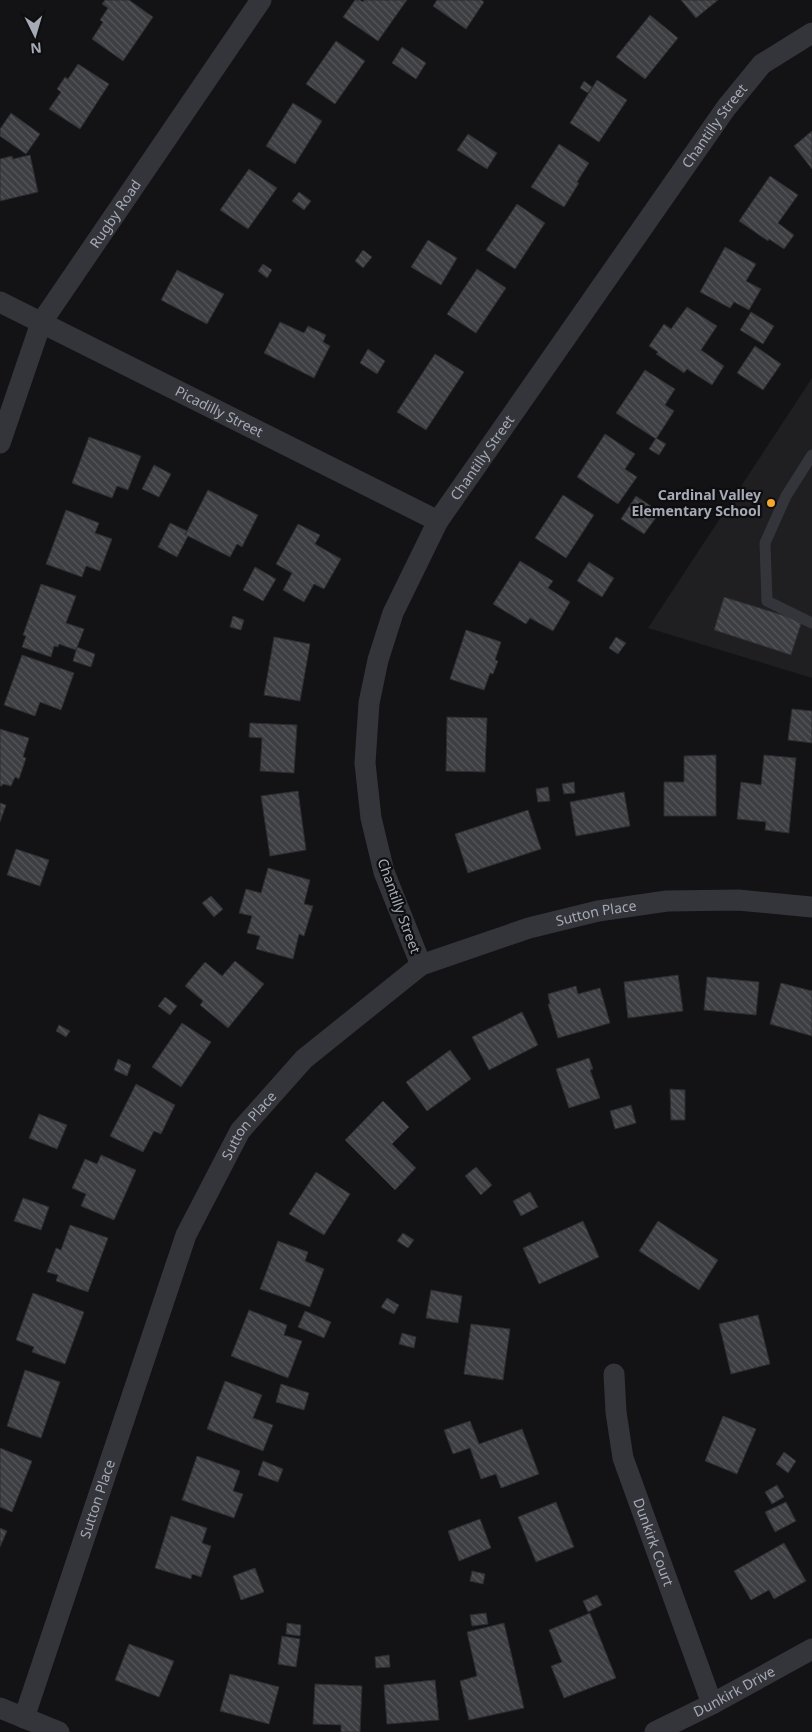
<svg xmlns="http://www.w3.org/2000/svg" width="812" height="1732" font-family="'Noto Sans',sans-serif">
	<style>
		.built { fill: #1f1f22 }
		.building { fill: url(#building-back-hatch); stroke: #2d2d31 }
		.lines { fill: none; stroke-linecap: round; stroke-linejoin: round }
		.lane { stroke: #34353a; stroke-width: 11 }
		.street { stroke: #34353a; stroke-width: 21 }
		.poi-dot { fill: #f3a82d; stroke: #0e0e10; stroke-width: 2 }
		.labels { text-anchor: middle; stroke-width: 4.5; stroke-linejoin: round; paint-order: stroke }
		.street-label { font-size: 14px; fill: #a5aab5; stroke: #0e0e10 }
		.poi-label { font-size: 14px; font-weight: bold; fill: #a5aab5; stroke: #0e0e10; text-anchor: end }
	</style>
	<defs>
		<pattern id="building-back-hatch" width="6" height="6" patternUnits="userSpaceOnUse" patternTransform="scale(1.25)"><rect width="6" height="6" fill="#3d3e42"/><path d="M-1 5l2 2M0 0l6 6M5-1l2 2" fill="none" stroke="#56575b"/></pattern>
	</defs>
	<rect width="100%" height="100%" fill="#131315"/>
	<polygon class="built" points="812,378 812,678 648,628"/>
	<g class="building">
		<polygon points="105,0 129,0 153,17 123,61 92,39 103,22 100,20 108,8 102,4"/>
		<polygon points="355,0 360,0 363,2 364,0 407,0 378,41 343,17"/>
		<polygon points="437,0 481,0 484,2 466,29 433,6"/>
		<polygon points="681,0 718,0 696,18"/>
		<polygon points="650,15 678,38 645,79 616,57"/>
		<polygon points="336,41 365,61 335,104 306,84"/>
		<polygon points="402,47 426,63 416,79 392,63"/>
		<polygon points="78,64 109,84 80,129 49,109 61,92 57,89 65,77 68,79"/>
		<polygon points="597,80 627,100 599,142 570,123"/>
		<polygon points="584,81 592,87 588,93 580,88"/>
		<polygon points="293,103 322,121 295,164 266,146"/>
		<polygon points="11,113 40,134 26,154 0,136 0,129"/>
		<polygon points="812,131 812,169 794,146"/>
		<polygon points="468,134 497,153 487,169 457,150"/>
		<polygon points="559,144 589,163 577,182 579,183 564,207 531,187"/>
		<polygon points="30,155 38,192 0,201 0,159 12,156 13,159"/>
		<polygon points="249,169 277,188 248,229 220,210"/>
		<polygon points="770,176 798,195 778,223 794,235 784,249 769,239 768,241 739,221"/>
		<polygon points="299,192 311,201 304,210 292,201"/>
		<polygon points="517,204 545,223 515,269 486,250"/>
		<polygon points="428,240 457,258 441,285 411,267"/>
		<polygon points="725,247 756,264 746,281 761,289 749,310 734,302 730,308 700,292"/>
		<polygon points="363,250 372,257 363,268 355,261"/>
		<polygon points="263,264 272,270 267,278 258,271"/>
		<polygon points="477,269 506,288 476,333 447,314"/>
		<polygon points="177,270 224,294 207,324 161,300"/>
		<polygon points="687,307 717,326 701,350 724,366 712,385 687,369 684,373 656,354 658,352 649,346 664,324 671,329"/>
		<polygon points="751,312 774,326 763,344 740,330"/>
		<polygon points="280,322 304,333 308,326 326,335 323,342 330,346 314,378 264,353"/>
		<polygon points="755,346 781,364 763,390 737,373"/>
		<polygon points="368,349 385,361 377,374 360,363"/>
		<polygon points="435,354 464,372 426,430 397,412"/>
		<polygon points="645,370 675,389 665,405 674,411 656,439 616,413"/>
		<polygon points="605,434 635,454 625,469 637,477 618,504 577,477"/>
		<polygon points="89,437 141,456 128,490 117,486 112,498 72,483"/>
		<polygon points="656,438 666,444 659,455 649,449"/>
		<polygon points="154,465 171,474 159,497 142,489"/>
		<polygon points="208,490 258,515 242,547 237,544 230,557 188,536 177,557 158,547 170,523 187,531 185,535"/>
		<polygon points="563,495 594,515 566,558 535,538"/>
		<polygon points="636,496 660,512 644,534 621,519"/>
		<polygon points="66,510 99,523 95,533 112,539 100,571 86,566 82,577 46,564"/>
		<polygon points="298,524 320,535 315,544 341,559 324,589 314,584 304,602 283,590 292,573 276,564"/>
		<polygon points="520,561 553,581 548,588 570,602 553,631 530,618 526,624 493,604"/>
		<polygon points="589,562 614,578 602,597 577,581"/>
		<polygon points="255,567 276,579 263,601 243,590"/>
		<polygon points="41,584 76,596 66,623 84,629 76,650 59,644 58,647 54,646 51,657 22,647 26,636 23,635"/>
		<polygon points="724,597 802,621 791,655 714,630"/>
		<polygon points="233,616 244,620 241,630 230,627"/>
		<polygon points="466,630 501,642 495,660 498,661 493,674 490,673 484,690 450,679"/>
		<polygon points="274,637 310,644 300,701 264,695"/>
		<polygon points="616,637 626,643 618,654 609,648"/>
		<polygon points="77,647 95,654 91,667 73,661"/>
		<polygon points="22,655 74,673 61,710 40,702 35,716 4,705"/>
		<polygon points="792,709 812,711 812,743 788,740"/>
		<polygon points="447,717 487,718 485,772 446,771"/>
		<polygon points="250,723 297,725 294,773 260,771 262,738 249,737"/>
		<polygon points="0,729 29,738 23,757 26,758 19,779 15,777 11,786 3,784 2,786 0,786"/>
		<polygon points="716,755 716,816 664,816 664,782 684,782 684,756"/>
		<polygon points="764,755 796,758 789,833 765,830 766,822 737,819 741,782 761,785"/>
		<polygon points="574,782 575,793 564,794 562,784"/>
		<polygon points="548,787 550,801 538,802 536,789"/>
		<polygon points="298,791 306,850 270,856 261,796"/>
		<polygon points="624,792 630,826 576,836 570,802"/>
		<polygon points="0,803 6,805 0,822"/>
		<polygon points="528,810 541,849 468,873 455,834"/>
		<polygon points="16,849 49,860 40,886 7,875"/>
		<polygon points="268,868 310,880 304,904 313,906 304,936 299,934 293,959 256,949 260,936 247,933 252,916 239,913 246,889 261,893"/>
		<polygon points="211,896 223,909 214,917 202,903"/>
		<polygon points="235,961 264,984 228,1028 200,1005 203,1001 185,986 205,962 222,976"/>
		<polygon points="678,975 683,1011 628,1018 624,982"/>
		<polygon points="707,977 759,982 756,1015 704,1010"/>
		<polygon points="781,983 812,991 812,1036 770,1024"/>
		<polygon points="576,986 578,994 600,988 610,1023 558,1038 548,1004 550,1004 548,994"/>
		<polygon points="165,997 177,1006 170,1015 158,1006"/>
		<polygon points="522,1012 538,1045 489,1070 472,1037"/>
		<polygon points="182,1023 211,1042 181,1087 152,1067"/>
		<polygon points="59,1025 70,1031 66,1037 56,1031"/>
		<polygon points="450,1050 471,1079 427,1111 406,1082"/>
		<polygon points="589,1058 593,1069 590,1070 600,1098 569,1108 556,1069"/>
		<polygon points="118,1059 131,1065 127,1076 114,1070"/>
		<polygon points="136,1084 175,1105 161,1134 154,1131 143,1152 110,1136"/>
		<polygon points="670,1089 685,1090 685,1120 671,1120"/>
		<polygon points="383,1101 409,1127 392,1144 416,1168 395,1190 345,1140"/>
		<polygon points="631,1105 636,1123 615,1129 610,1111"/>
		<polygon points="39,1114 67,1125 57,1149 29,1138"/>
		<polygon points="101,1155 136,1170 114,1220 81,1206 86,1194 72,1188 85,1159 97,1164"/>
		<polygon points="476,1167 492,1185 481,1195 465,1176"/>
		<polygon points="316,1172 350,1194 324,1235 289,1214"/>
		<polygon points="530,1192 538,1207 521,1216 513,1201"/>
		<polygon points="23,1198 49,1207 41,1230 14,1221"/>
		<polygon points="583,1221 599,1257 539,1284 523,1248"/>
		<polygon points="658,1221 718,1260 699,1290 639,1251"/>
		<polygon points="70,1225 108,1238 88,1292 56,1281 58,1275 47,1272 56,1248 61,1250"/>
		<polygon points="403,1233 414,1240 408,1248 397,1241"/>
		<polygon points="278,1241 308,1252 305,1261 324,1269 310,1307 260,1289"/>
		<polygon points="431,1290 462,1296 458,1323 426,1318"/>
		<polygon points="33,1293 84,1312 65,1364 32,1352 34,1347 16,1340"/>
		<polygon points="387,1298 399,1305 394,1314 381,1307"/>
		<polygon points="249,1310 287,1325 284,1335 302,1341 288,1378 231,1356"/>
		<polygon points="305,1311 331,1322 324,1338 298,1327"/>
		<polygon points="758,1315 770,1364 731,1374 719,1324"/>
		<polygon points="471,1324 510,1329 503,1380 464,1374"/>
		<polygon points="402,1333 416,1337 414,1348 399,1344"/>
		<polygon points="25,1370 60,1382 41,1438 7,1426"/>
		<polygon points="225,1381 262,1395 253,1418 273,1425 263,1451 207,1429"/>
		<polygon points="281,1384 309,1393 304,1410 276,1402"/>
		<polygon points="723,1416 756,1429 737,1474 705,1461"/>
		<polygon points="470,1421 479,1444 522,1429 539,1474 501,1488 496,1474 481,1479 470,1448 453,1454 444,1430"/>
		<polygon points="0,1448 32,1461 12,1512 0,1507"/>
		<polygon points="784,1452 796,1461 788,1473 776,1464"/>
		<polygon points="197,1456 240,1471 233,1491 243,1494 234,1518 182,1500"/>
		<polygon points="263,1461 283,1469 278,1482 258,1475"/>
		<polygon points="777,1485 784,1497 772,1504 765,1492"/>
		<polygon points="556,1502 574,1547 536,1562 518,1517"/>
		<polygon points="786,1502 796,1521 775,1532 765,1512"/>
		<polygon points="171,1516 207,1528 202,1543 211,1546 201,1577 192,1574 191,1579 155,1568"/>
		<polygon points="480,1519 491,1548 459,1561 448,1531"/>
		<polygon points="0,1528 7,1531 0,1547"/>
		<polygon points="784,1543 806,1581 774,1599 769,1590 751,1600 734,1571"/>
		<polygon points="255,1568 264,1592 241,1600 233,1576"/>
		<polygon points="472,1571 485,1574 483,1584 470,1581"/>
		<polygon points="597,1595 602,1605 588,1612 583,1601"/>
		<polygon points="486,1613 488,1624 472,1626 470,1615"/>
		<polygon points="590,1613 616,1678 564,1698 551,1666 562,1662 549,1630"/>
		<polygon points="287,1623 301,1625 300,1636 286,1634"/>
		<polygon points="504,1623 524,1708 469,1720 460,1681 477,1676 467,1632"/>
		<polygon points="282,1636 300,1639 296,1667 278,1664"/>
		<polygon points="129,1644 174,1661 159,1697 115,1680"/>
		<polygon points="389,1655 390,1667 376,1668 375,1657"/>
		<polygon points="230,1674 279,1687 269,1724 220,1711"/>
		<polygon points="435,1680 439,1720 387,1724 384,1685"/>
		<polygon points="315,1684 362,1686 360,1732 341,1732 341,1725 313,1724"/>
	</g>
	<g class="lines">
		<polyline class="lane" points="812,455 786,496 765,543 767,601 812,623"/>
		<g class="street">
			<path id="s1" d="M0,302L438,521"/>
			<path id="s2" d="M0,443L41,323L261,0"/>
			<path id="s3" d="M421,965L384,872L371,818L365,763L369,703L378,660L393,613L438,521L726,108L762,64L812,33"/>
			<path id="s4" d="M614,1374L616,1412L623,1458L712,1704"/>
			<polyline points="0,1708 59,1732"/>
			<path id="s5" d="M24,1718L186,1235L240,1131L304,1059L421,965L529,928L598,911L667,901L738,900L812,907"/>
			<path id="s6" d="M655,1732L712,1704L812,1649"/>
		</g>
	</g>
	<circle class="poi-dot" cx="771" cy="503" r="5"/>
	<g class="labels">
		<g class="street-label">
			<text dy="5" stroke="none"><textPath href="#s3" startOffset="949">Chantilly Street</textPath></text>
			<text dy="5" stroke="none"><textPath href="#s2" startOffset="259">Rugby Road</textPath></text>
			<text dy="5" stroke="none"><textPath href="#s1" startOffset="245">Picadilly Street</textPath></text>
			<text dy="5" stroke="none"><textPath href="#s3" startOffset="544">Chantilly Street</textPath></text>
			<text transform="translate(399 906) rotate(70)" y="5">Chantilly Street</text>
			<text dy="5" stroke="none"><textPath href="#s5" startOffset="1056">Sutton Place</textPath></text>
			<text dy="5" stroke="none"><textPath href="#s5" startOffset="636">Sutton Place</textPath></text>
			<text dy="5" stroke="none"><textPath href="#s5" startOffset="231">Sutton Place</textPath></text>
			<text dy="5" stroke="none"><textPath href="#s4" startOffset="174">Dunkirk Court</textPath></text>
			<text dy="5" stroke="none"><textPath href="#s6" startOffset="89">Dunkirk Drive</textPath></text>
		</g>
		<g class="poi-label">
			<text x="761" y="500">Cardinal Valley<tspan x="761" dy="16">Elementary School</tspan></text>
		</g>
	</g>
	<g transform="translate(35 35) rotate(175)" stroke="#0e0e10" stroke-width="4" paint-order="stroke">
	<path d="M0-4L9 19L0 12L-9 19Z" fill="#a5aab5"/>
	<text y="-8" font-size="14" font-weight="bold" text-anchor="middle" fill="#a5aab5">N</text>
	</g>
</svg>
